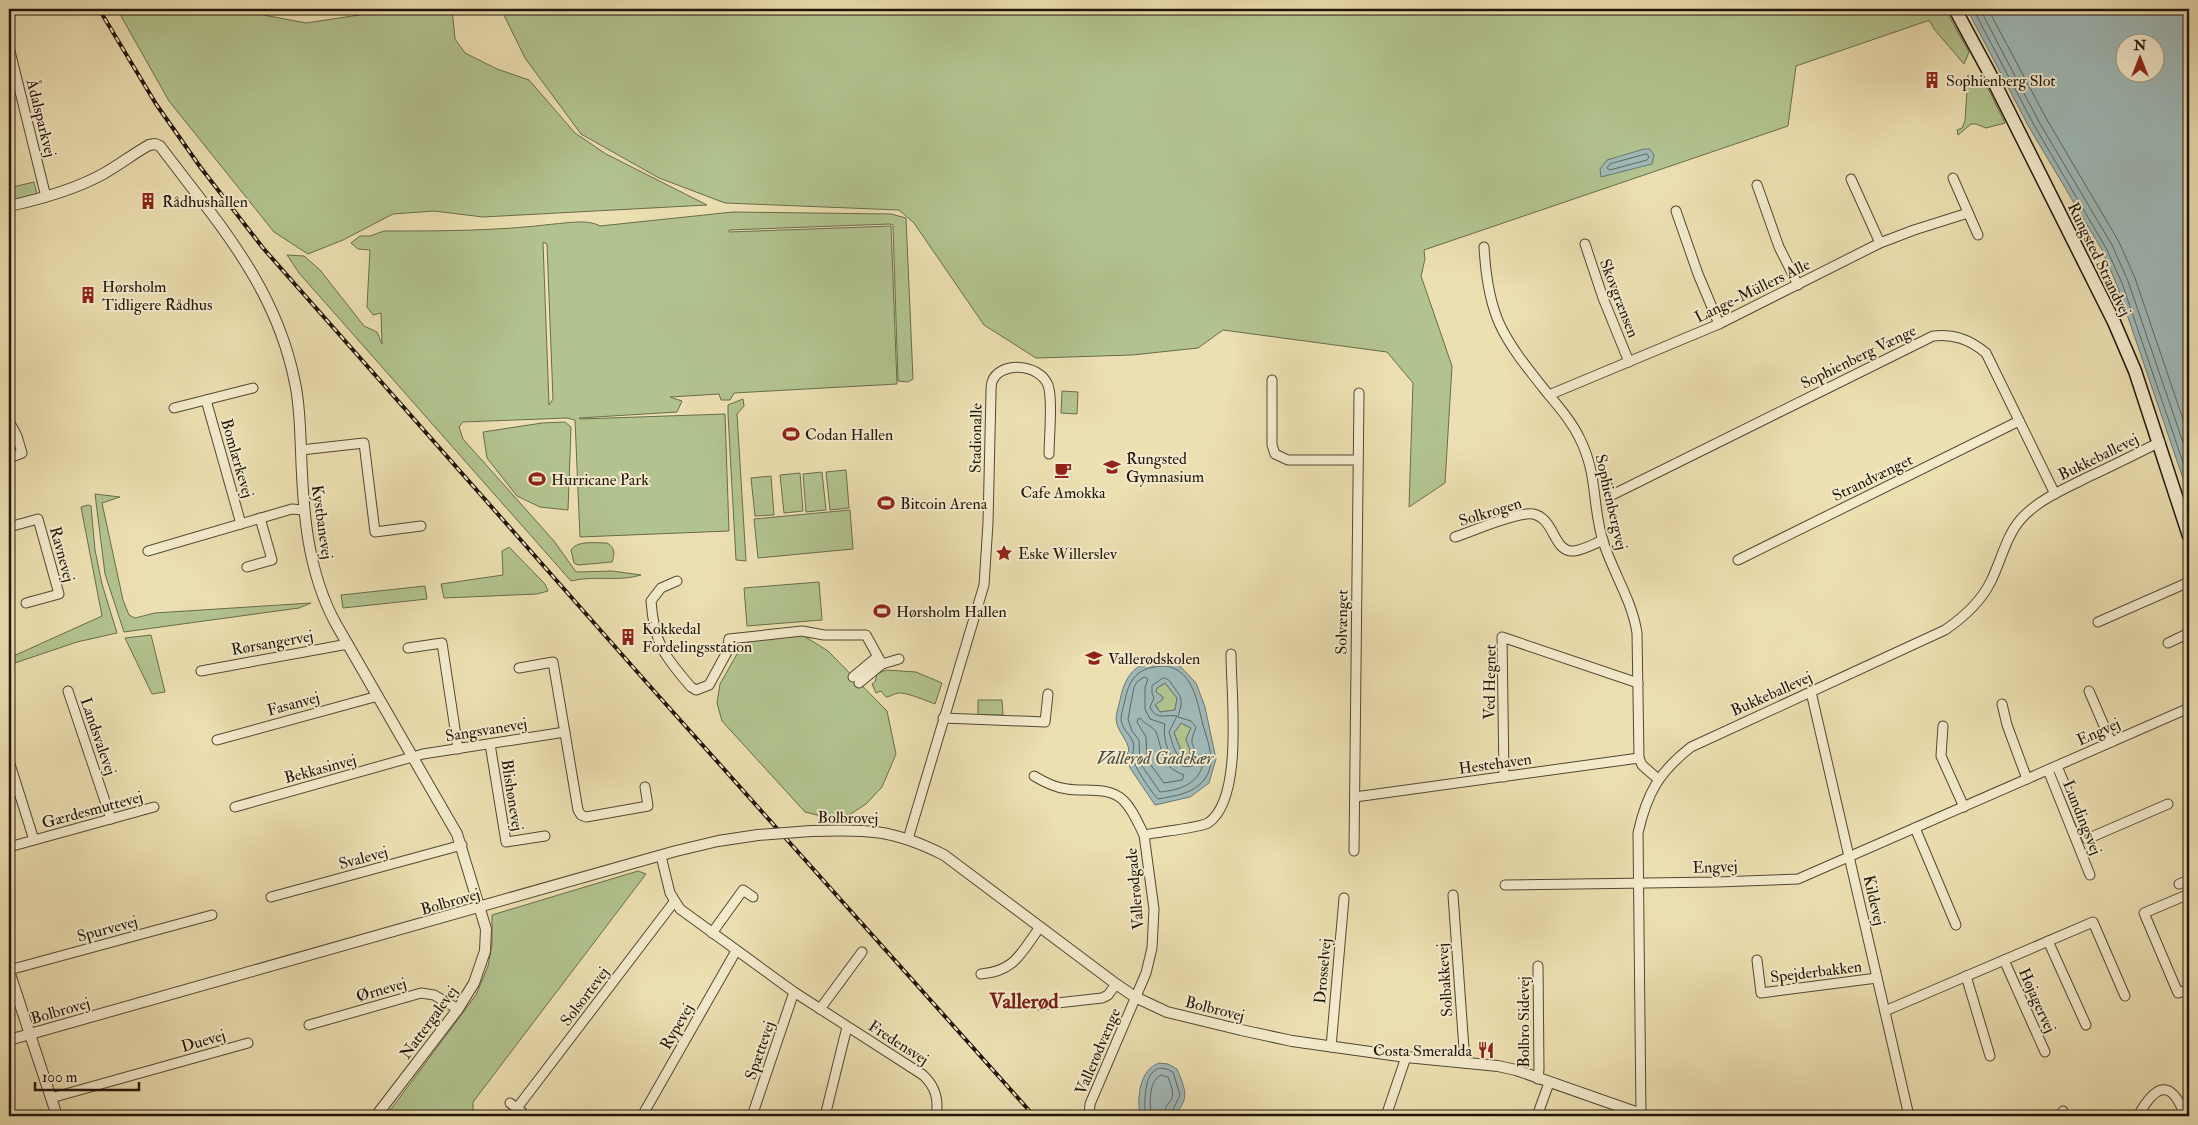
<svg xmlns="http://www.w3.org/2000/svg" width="2198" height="1125" font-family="'IM FELL Double Pica',serif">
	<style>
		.green { fill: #b2c38f; stroke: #696c4c; fill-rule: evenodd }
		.water { fill: #9fb9b8; stroke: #6c7772; fill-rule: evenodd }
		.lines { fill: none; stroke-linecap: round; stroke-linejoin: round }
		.shore { stroke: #606760; stroke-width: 1 }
		.minor-casing { stroke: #534832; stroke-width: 11 }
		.tertiary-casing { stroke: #534832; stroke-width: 12 }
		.secondary-casing { stroke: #201508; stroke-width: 15 }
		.minor { stroke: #f3eacc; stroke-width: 9 }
		.tertiary { stroke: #f3eacc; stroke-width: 10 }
		.secondary { stroke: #f3eacc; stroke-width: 12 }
		.rail-casing { stroke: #201508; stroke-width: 4 }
		.rail { stroke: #f3eacc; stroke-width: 2; stroke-dasharray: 5.5; stroke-linecap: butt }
		.tertiary-bridge-casing { stroke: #534832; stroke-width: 12; stroke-linecap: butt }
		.tertiary-bridge { stroke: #f3eacc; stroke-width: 10 }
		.labels { text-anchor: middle; stroke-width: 4; stroke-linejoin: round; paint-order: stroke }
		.poi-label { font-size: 16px; fill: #201508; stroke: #f3eacc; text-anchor: start }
		.street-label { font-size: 16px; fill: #201508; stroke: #f3eacc }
		.water-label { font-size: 18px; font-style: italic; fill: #4c4e46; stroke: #f3eacc }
		.district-label { font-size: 21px; font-weight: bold; fill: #7a1f14; stroke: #f3eacc }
	</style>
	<rect width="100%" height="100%" fill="#ecdfb1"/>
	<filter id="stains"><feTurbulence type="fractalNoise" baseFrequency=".004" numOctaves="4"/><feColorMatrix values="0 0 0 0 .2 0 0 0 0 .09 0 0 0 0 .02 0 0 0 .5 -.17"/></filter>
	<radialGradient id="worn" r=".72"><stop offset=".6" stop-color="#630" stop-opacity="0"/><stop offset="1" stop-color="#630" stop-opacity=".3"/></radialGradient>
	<g class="green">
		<polygon points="117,9 232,9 306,23 399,9 452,9 455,39 465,53 497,69 529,80 575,133 606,154 707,205 483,217 434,211 393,214 343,240 308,254 274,232 169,101"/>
		<polygon points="501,9 1945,9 1969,52 1964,64 1934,29 1930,21 1927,21 1796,66 1788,126 1424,250 1425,259 1421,276 1452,366 1445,483 1409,507 1413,383 1387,352 1223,330 1198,348 1132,355 1036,358 984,325 914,223 899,210 725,203 659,178 581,134 525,58"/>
		<polygon points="1968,75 1977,79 1983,78 2005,123 1986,128 1976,124 1971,124 1958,135 1957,130 1962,128 1965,121"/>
		<polygon points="34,182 37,194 9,201 9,188"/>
		<path d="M733,212L891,214L906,218L913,379L908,382L898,381L893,225L890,224L729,230V232L891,226L897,384L734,393L730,400H721L719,394L670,397L682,401L677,412L579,418L580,419L725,414L729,531L580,537L575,420L567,418L463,422L459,427L463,439L554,541L576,572L612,571L641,575C619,582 595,575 571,581L299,273L287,255L304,256L320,270L364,326L377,332L382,344L381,313L373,315L367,307L370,250L358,249L351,243L360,236H370L384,231C442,231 498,231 554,224C568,223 588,219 600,226ZM543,242L547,244L553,399L549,405Z"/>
		<polygon points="1062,391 1078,392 1077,414 1061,413"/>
		<polygon points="743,399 744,406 737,414 746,561 736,560 728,414 728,405"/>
		<polygon points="565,422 571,427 568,510 540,507 517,496 487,458 483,432 542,423"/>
		<polygon points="846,470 849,508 830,510 826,472"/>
		<polygon points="822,472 826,510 806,512 803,474"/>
		<polygon points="800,473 803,511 784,513 780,475"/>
		<polygon points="771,476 774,515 755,516 751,478"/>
		<polygon points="95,494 120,497 102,503 123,600 129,615 135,618 155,613 311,603 299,608 124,632 105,574"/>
		<polygon points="88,505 91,506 95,550 102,584 117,633 77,642 9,665 9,658 102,616 81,507"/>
		<polygon points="850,510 853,549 758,558 754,519"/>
		<path d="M607,543C615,547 615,554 612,562L578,565L574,563L571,550C577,540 596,543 607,543Z"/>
		<polygon points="509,547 545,584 548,591 537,594 444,598 441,584 503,575 502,551"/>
		<polygon points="819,582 822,620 747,626 744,588"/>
		<polygon points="425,586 427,599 343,608 341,595"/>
		<polygon points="799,633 828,651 887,711 896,754 882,787 866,804 849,815 825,817 805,812 722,721 717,703 720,684 737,654 753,637"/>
		<polygon points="151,635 165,692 152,694 125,638"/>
		<path d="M886,670L916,672L942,683L935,704C927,701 906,692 898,693C893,694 890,697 886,697L881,691L876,693L872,684L875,682L877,674Z"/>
		<polygon points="1165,683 1177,698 1175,710 1160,712 1155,704 1162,700 1163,697 1156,692 1157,688"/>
		<polygon points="978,700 1002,700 1003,715 978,715"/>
		<polygon points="1181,723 1191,728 1186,739 1190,750 1190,756 1182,753 1174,733"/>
		<polygon points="638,871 646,874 473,1102 473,1116 386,1116 476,995 488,966 492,944 492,915"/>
	</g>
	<g class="water">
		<path d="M1967,9H2189V496L2117,285L2102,250L2029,127ZM2156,42V72H2126V42Z"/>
		<polygon points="1644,149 1650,149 1654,155 1652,164 1601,177 1600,169 1607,160"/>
		<path d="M1167,660L1177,663L1196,683L1205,707L1216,759L1209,783L1190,797L1155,805L1130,768L1127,753L1129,751C1128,739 1117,732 1116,719C1116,713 1119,706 1120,700C1126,671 1138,661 1167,660ZM1165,683L1177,698L1175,710L1160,712L1155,705L1162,700L1163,697L1156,692L1157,688ZM1181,723L1191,728L1186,739L1190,750V756L1182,753L1174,733Z"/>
		<path d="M1159,1063L1168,1064L1177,1069C1185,1089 1191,1099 1173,1116H1140C1137,1098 1139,1070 1159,1063Z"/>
	</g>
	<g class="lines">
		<g class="shore">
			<polyline points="1973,9 2034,125 2106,248 2122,283 2189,480"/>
			<polyline points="1980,9 2039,122 2112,245 2128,281 2189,460"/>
			<polyline points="1988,9 2046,118 2119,242 2135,278 2189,437"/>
			<polygon points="1647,154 1649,157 1647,160 1610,170 1607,168 1610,164"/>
			<path d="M1167,666C1194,672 1197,702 1203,725C1208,742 1217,764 1204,780C1193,794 1174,796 1158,799C1152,793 1133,766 1133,757C1132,752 1135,748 1133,742C1130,734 1122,730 1121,719C1121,713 1124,706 1125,700C1130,675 1141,666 1167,666Z"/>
			<path d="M1145,677L1148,679L1145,687V709L1150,719L1165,724C1161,743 1176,781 1200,761L1203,763C1199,784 1180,790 1160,792L1140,763L1139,740L1132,731L1128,719L1134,687L1137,682Z"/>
			<path d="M1163,678C1169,679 1170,681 1173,686C1184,700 1182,702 1178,717L1191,721L1196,727C1195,732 1192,735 1192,740C1191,748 1200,752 1191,760C1175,762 1173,744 1169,732L1177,716C1166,714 1156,721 1150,707L1154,698L1152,693V686Z"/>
			<path d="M1141,719C1144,724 1154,727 1156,732C1164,752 1158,765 1184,775L1182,780L1164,783L1147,760L1146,737L1137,722L1138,719Z"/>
			<path d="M1145,1116C1144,1099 1144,1055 1173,1072L1180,1095L1170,1116"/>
			<path d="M1151,1116C1150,1103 1148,1082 1161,1075L1168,1077C1180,1107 1165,1096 1164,1116"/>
		</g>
		<g class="minor-casing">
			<g id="minor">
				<polyline points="9,47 46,197"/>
				<polyline points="1953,178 1978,235"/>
				<polyline points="1851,179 1880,243"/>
				<polyline points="1757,185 1779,247 1798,285"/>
				<polyline points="1676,211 1698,274 1719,324"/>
				<polyline points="1585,244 1603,298 1629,362"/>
				<path d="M1484,247C1488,317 1502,336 1544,389C1557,405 1571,420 1580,439C1598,475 1592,506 1603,541C1613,573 1632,600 1637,633L1639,758L1642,765L1658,779"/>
				<polyline points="1272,380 1272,445 1275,454 1288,460 1358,460"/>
				<polyline points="1549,395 1719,324 1880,243 1914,230 1968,213"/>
				<polyline points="206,400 241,524"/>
				<polyline points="174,408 253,388"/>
				<polyline points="9,421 17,436 22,453 9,458"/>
				<polyline points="301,450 364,443 375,532 421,526"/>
				<path d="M1608,487L1612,495L1933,336C1954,334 1969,339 1986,353L2055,494"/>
				<polyline points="9,527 38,519 59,594 26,603"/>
				<path d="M1455,537C1471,532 1518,511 1533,514C1555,518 1553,553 1574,551C1583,550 1594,544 1603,540"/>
				<polyline points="148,551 292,509 303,510"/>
				<polyline points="1738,560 2019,421"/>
				<polyline points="247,567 272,560 260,518"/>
				<path d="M677,581L661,588L651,601C654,643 664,656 691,687L696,690L709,685L727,652L729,639L802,631L824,635H866L882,664L899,659"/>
				<polyline points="2098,622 2189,582"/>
				<polyline points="2168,643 2189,633"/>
				<polyline points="408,648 442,643 458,749"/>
				<polyline points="519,668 553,662 578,810 581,815 586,817 648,806 645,787"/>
				<polyline points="201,671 348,644"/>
				<polyline points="853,677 877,657"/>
				<polyline points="859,683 882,664"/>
				<polyline points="68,691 111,819"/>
				<polyline points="2089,691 2111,742"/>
				<polyline points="1811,692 1909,1116"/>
				<polyline points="2002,704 2007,725 2027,779"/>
				<polyline points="943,718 1045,722 1048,694"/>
				<polyline points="1943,726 1941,756 1964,807"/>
				<polyline points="217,740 378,696"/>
				<polyline points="490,744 506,842 545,836"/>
				<polyline points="9,761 34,840"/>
				<polyline points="2057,766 2087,839 2168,804"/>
				<polyline points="2048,770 2090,875"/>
				<path d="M1034,776C1044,782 1056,788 1067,789C1085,792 1110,786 1124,801C1133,810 1138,823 1144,835"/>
				<polyline points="1504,777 1502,637 1638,683"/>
				<polyline points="1355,797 1639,758"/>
				<polyline points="235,807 423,754 565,732"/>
				<polyline points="1915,828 1956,925"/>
				<path d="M908,839L984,585L988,523L991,393C991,390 991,385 992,382C999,361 1039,363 1048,385C1053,398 1049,439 1049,454"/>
				<polyline points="9,847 154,807"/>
				<polyline points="1354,851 1359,393"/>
				<path d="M661,856L670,893L680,909L794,992L923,1075C936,1087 939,1100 936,1116"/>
				<polyline points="2179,884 2189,880"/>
				<polyline points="1505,885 1717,882 1798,879 2189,708"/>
				<polyline points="2189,894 2144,913 2178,993 2189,989"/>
				<polyline points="1453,895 1465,1063"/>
				<polyline points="271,897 462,845"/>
				<polyline points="712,933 743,890 753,897"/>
				<polyline points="2048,941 2086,1025"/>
				<polyline points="1757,960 1761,993 1877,978"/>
				<polyline points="2004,960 2045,1052"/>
				<polyline points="9,970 212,915"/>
				<path d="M981,974C1015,971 1021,953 1040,927"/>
				<polyline points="1966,976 1990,1056"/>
				<polyline points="1039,1005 1102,998 1108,995 1116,984"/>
				<polyline points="820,1009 862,952"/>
				<polyline points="1885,1011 2093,922 2125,996"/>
				<polyline points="309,1025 421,993 434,995 458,1009"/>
				<polyline points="1331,1047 1344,898"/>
				<polyline points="1538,1079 1539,1069 1538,966"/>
				<polyline points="51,1098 248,1043"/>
				<polyline points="510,1103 522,1112"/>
				<polyline points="517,1108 674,902"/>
				<polyline points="642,1116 736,951"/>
				<polyline points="752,1116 794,992"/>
				<polyline points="825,1116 847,1027"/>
				<path d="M1089,1116L1090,1104L1146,973L1152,948L1154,909L1144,835C1157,832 1199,828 1208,823C1244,799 1231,694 1231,654"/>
				<polyline points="1386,1116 1406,1057"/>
				<polyline points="1537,1116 1549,1083"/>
				<path d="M1641,1116L1638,833C1647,793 1659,772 1691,747L1945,630C1964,617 1981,602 1991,581C2001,561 2006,536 2021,519C2039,499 2065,489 2088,477C2112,466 2136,454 2160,442"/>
				<polyline points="2060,1116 2063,1111"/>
				<path d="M2138,1116C2155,1085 2171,1077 2185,1116"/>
			</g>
		</g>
		<g class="tertiary-casing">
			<g id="tertiary">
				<path d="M9,206C41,199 74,190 103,174C119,165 133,154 149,145L155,144L160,146C217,222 276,286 295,383C300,406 300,429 301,451C303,511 307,571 336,624L457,834L486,929L485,951L474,983L458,1009L376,1116"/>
				<path d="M811,831C866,829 893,829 944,855L1116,984L1135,997L1167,1012L1241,1030L1292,1041L1406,1057L1498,1066L1516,1070L1647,1116"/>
				<polyline points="9,971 57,1116"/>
				<polyline points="9,1040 676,851 718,841 758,835"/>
			</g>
		</g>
		<g class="secondary-casing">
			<polyline id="secondary" points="1955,9 1989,72 2114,322 2135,371 2189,536"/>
		</g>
		<use href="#minor" class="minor"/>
		<use href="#tertiary" class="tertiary"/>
		<use href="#secondary" class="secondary"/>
		<g class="rail-casing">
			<polyline id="rail" points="99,9 156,104 201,168 263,248 647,683 1034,1116"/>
		</g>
		<use href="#rail" class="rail"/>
		<g class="tertiary-bridge-casing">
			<polyline id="tertiary-bridge" points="758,835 811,831"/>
		</g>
		<use href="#tertiary-bridge" class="tertiary-bridge"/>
	</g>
	<defs>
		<g id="building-bare" transform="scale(1.35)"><path d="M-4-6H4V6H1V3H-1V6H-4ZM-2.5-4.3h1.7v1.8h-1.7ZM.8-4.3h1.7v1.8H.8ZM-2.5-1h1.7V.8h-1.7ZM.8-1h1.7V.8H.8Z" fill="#8f2418" stroke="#f3eacc" stroke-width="2.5" paint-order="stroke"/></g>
		<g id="stadium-bare" transform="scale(1.35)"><path d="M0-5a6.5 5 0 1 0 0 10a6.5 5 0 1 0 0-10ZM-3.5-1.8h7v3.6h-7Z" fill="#8f2418" stroke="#f3eacc" stroke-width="2.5" paint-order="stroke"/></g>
		<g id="school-bare" transform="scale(1.35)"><path d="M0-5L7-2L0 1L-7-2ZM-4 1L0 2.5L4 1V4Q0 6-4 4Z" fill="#8f2418" stroke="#f3eacc" stroke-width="2.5" paint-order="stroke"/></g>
		<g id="cafe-bare" transform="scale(1.35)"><path d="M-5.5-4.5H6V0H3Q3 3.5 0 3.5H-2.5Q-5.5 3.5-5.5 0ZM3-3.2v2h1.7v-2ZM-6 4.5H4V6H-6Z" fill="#8f2418" stroke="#f3eacc" stroke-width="2.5" paint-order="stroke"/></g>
		<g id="sight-bare" transform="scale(1.35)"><path d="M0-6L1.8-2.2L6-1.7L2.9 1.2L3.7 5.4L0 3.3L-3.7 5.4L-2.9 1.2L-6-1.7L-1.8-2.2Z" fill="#8f2418" stroke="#f3eacc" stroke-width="2.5" paint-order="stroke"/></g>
		<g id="restaurant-bare" transform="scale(1.35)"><path d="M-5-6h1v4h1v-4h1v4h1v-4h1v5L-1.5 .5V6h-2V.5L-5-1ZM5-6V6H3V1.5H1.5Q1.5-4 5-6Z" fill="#8f2418" stroke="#f3eacc" stroke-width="2.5" paint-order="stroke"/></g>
	</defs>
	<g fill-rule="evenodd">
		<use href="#building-bare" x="1932" y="80"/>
		<use href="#building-bare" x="148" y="201"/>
		<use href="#building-bare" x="88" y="295"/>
		<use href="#stadium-bare" x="791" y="434"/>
		<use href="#school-bare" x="1112" y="467"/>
		<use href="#cafe-bare" x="1063" y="470"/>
		<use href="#stadium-bare" x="537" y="479"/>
		<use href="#stadium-bare" x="886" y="503"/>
		<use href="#sight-bare" x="1004" y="553"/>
		<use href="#stadium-bare" x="882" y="611"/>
		<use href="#building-bare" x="628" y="637"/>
		<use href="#school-bare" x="1094" y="658"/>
		<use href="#restaurant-bare" x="1486" y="1050"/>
	</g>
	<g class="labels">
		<g class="poi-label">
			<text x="1946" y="86">Sophienberg Slot</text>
			<text x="162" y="207">Rådhushallen</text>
			<text x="102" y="292">Hørsholm<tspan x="102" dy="18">Tidligere Rådhus</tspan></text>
			<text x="805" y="440">Codan Hallen</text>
			<text x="1126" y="464">Rungsted<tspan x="1126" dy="18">Gymnasium</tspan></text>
			<text x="551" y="485">Hurricane Park</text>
			<text x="1063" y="498" text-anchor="middle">Cafe Amokka</text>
			<text x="900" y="509">Bitcoin Arena</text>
			<text x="1018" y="559">Eske Willerslev</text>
			<text x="896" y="617">Hørsholm Hallen</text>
			<text x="642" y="634">Kokkedal<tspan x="642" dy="18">Fordelingsstation</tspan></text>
			<text x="1108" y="664">Vallerødskolen</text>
			<text x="1472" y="1056" text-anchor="end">Costa Smeralda</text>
		</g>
		<g class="street-label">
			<text transform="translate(42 118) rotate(76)" y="6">Ådalsparkvej</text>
			<text transform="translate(2100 259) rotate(64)" y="6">Rungsted Strandvej</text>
			<text transform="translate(1752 290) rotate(-26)" y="6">Lange-Müllers Alle</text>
			<text transform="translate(1620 298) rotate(69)" y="6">Skovgrænsen</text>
			<text transform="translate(1858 356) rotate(-26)" y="6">Sophienberg Vænge</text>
			<text transform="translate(975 438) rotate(-89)" y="6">Stadionalle</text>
			<text transform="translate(2098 456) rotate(-26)" y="6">Bukkeballevej</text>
			<text transform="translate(238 458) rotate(74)" y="6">Bomlærkevej</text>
			<text transform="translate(1872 477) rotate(-26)" y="6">Strandvænget</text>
			<text transform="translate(1612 502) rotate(77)" y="6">Sophienbergvej</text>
			<text transform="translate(1490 511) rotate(-17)" y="6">Solkrogen</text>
			<text transform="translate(323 522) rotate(82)" y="6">Kystbanevej</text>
			<text transform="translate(63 554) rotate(75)" y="6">Ravnevej</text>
			<text transform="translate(1341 622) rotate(-89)" y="6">Solvænget</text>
			<text transform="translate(272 642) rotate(-10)" y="6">Rørsangervej</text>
			<text transform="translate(1489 682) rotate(-89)" y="6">Ved Hegnet</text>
			<text transform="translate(1771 693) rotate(-24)" y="6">Bukkeballevej</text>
			<text transform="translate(293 703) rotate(-15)" y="6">Fasanvej</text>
			<text transform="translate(486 729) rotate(-9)" y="6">Sangsvanevej</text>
			<text transform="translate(2098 731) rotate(-24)" y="6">Engvej</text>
			<text transform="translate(99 736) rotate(71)" y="6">Landsvalevej</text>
			<text transform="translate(1495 763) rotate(-8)" y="6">Hestehaven</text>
			<text transform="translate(320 768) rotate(-15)" y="6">Bekkasinvej</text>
			<text transform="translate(513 795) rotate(81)" y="6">Blishønevej</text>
			<text transform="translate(92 809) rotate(-15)" y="6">Gærdesmuttevej</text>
			<text transform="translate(848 817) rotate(1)" y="6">Bolbrovej</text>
			<text transform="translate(2083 817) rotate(68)" y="6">Lundingsvej</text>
			<text transform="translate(363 857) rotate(-15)" y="6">Svalevej</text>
			<text transform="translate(1715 866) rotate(-2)" y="6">Engvej</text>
			<text transform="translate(1134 889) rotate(-95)" y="6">Vallerødgade</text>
			<text transform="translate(1875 900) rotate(77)" y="6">Kildevej</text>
			<text transform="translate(450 901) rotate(-16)" y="6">Bolbrovej</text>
			<text transform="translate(107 928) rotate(-15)" y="6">Spurvevej</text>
			<text transform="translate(1322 971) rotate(-85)" y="6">Drosselvej</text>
			<text transform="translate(1816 971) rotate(-7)" y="6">Spejderbakken</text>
			<text transform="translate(1444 980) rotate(-94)" y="6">Solbakkevej</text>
			<text transform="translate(381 989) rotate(-16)" y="6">Ørnevej</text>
			<text transform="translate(584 996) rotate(-53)" y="6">Solsortevej</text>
			<text transform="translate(2038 1000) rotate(66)" y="6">Højagervej</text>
			<text transform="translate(1215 1008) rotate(14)" y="6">Bolbrovej</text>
			<text transform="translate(60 1010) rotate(-16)" y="6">Bolbrovej</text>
			<text transform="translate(428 1022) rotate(-54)" y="6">Nattergalevej</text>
			<text transform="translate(1523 1022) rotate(-90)" y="6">Bolbro Sidevej</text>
			<text transform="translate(676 1026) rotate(-60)" y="6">Rypevej</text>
			<text transform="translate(203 1040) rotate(-16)" y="6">Duevej</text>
			<text transform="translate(899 1042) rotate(33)" y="6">Fredensvej</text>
			<text transform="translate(759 1050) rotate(-71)" y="6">Spættevej</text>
			<text transform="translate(1097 1051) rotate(-67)" y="6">Vallerødvænge</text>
		</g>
		<g class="water-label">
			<text x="1155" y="764">Vallerød Gadekær</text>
		</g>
		<g class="district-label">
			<text x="1024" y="1008">Vallerød</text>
		</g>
	</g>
	<rect width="2198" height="1125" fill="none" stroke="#ecdfb1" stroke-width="30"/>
	<rect x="10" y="10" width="2178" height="1105" fill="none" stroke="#201508" stroke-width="2.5"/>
	<rect x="15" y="15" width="2168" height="1095" fill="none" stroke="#201508"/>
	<g transform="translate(2140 58)"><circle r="24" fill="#f3eacc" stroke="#9f957e"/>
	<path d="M0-4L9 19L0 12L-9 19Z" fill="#8f2418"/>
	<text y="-8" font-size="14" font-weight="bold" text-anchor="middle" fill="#201508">N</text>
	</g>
	<path d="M35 1082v8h104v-8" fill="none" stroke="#201508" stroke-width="2.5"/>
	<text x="42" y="1082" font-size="15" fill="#201508" stroke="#f3eacc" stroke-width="4" paint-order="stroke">100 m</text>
	<rect width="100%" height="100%" filter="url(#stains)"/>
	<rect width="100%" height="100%" fill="url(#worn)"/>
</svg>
